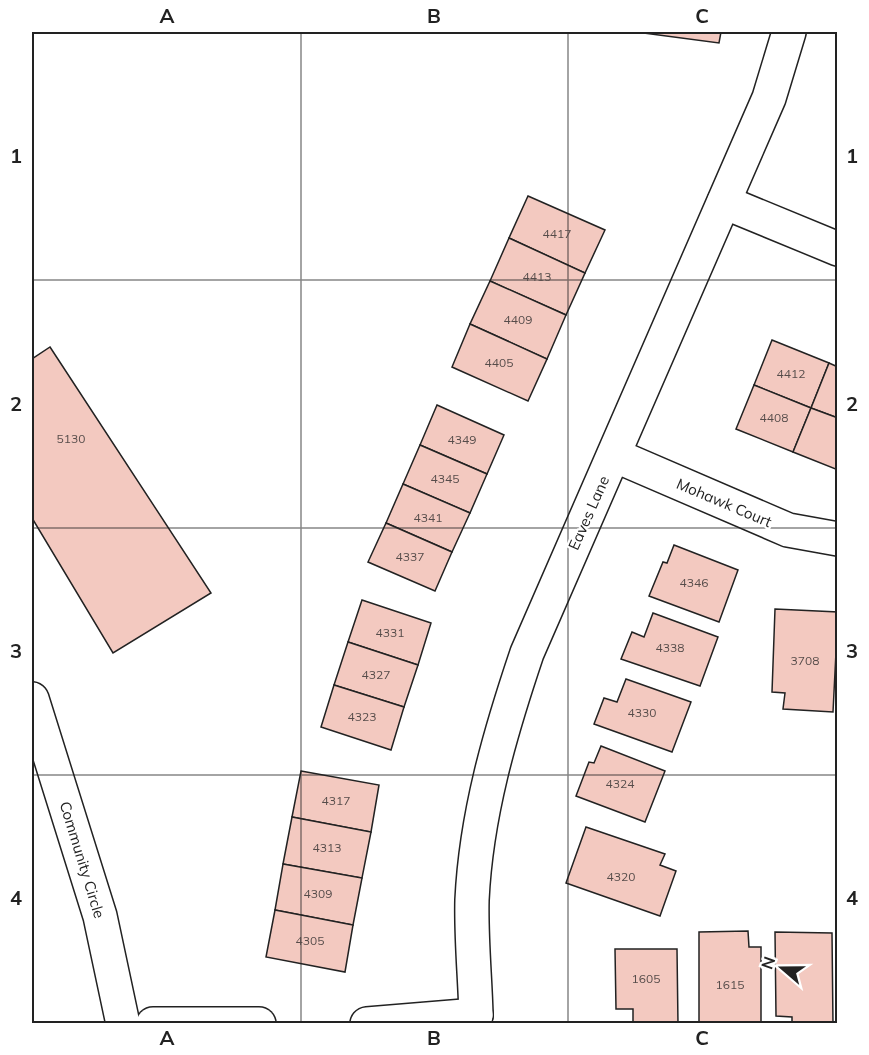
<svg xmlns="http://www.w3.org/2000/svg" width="869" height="1055" font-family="Mulish,sans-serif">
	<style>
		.building { fill: #f3c9c0; stroke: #222; stroke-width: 1.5 }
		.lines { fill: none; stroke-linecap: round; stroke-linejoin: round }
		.minor-casing { stroke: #222; stroke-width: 36 }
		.minor { stroke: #fff; stroke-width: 33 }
		.grid { fill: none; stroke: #222; stroke-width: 1.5; stroke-opacity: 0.55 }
		.labels { text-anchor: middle; stroke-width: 4.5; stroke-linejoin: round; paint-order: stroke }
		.number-label { font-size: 12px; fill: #564c4a }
		.street-label { font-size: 15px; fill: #222; stroke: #fff }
		.neatline { fill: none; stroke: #222; stroke-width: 2 }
		.grid-label { font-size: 20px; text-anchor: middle; font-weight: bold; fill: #222 }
	</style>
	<rect width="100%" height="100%" fill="#fff"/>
	<g class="building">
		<polygon points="636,32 721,32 719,43"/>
		<polygon points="528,196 605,230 585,273 509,238"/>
		<polygon points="509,238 585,273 566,315 490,281"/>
		<polygon points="490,281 566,315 547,359 470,324"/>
		<polygon points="470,324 547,359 528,401 452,367"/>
		<polygon points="772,340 829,363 811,408 754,385"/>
		<polygon points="50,347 211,593 113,653 32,518 32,359"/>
		<polygon points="829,363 838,367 838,418 811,408"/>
		<polygon points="754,385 811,408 793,452 736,429"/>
		<polygon points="437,405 504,435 487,474 420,445"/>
		<polygon points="811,408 838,418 838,470 793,452"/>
		<polygon points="420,445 487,474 470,513 403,484"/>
		<polygon points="403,484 470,513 452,552 386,523"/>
		<polygon points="386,523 452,552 435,591 368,562"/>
		<polygon points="674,545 738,570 719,622 649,596 663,562 667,563"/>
		<polygon points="362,600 431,623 418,665 348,642"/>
		<polygon points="775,609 838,612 833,712 783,709 785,693 772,692"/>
		<polygon points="653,613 718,637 700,686 621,659 632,632 644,637"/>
		<polygon points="348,642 418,665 404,707 334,685"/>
		<polygon points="626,679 691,702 672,752 594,724 604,698 617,702"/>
		<polygon points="334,685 404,707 391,750 321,727"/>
		<polygon points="601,746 665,771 645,822 576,796 589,762 594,763"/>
		<polygon points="301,771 379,785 371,832 292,817"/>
		<polygon points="292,817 371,832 362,878 283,864"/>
		<polygon points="586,827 665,854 660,865 676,871 660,916 566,883"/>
		<polygon points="283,864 362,878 353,925 275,910"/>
		<polygon points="275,910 353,925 345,972 266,957"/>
		<polygon points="748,931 749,947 761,947 761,1024 699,1024 699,932"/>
		<polygon points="775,932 832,933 833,1024 792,1024 792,1017 776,1016"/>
		<polygon points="615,949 677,949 678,1024 633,1024 633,1009 616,1009"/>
	</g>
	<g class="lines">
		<g class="minor-casing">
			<g id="minor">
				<polyline points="724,202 838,249"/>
				<polyline points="614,455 788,530 838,539"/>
				<polyline points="32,699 100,916 123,1024"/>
				<path d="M476,1015C475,977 471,938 472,900C476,815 500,733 527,653L769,98L789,32"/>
				<polyline points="153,1024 259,1024"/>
				<polyline points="367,1024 476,1015"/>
			</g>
		</g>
		<use href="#minor" class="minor"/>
	</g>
	<path class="grid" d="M301,32V1024M568,32V1024M32,280H838M32,528H838M32,775H838"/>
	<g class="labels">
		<g class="number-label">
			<text x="557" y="238">4417</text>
			<text x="537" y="281">4413</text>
			<text x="518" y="324">4409</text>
			<text x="499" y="367">4405</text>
			<text x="791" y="378">4412</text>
			<text x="774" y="422">4408</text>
			<text x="71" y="443">5130</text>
			<text x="462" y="444">4349</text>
			<text x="445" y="483">4345</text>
			<text x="428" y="522">4341</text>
			<text x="410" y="561">4337</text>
			<text x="694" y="587">4346</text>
			<text x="390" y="637">4331</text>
			<text x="670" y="652">4338</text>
			<text x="805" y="665">3708</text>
			<text x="376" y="679">4327</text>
			<text x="642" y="717">4330</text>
			<text x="362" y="721">4323</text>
			<text x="620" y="788">4324</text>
			<text x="336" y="805">4317</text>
			<text x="327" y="852">4313</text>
			<text x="621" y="881">4320</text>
			<text x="318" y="898">4309</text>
			<text x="310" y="945">4305</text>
			<text x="646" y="983">1605</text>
			<text x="730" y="989">1615</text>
		</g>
		<g class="street-label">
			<text transform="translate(724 503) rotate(23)" y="5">Mohawk Court</text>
			<text transform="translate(589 513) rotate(-66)" y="5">Eaves Lane</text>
			<text transform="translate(82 860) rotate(73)" y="5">Community Circle</text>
		</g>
	</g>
	<rect width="869" height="1055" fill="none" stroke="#ffffff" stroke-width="66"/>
	<g transform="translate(782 968) rotate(290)" stroke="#ffffff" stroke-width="4.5" paint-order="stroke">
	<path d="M0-4.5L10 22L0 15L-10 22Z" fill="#222222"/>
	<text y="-9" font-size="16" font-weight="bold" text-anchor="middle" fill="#222222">N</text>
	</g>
	<rect x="33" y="33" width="803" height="989" class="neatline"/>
	<g class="grid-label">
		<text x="167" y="23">A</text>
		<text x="434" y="23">B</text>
		<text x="702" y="23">C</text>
		<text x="16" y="163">1</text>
		<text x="852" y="163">1</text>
		<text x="16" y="411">2</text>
		<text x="852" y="411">2</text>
		<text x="16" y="658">3</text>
		<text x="852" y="658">3</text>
		<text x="16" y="905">4</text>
		<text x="852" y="905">4</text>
		<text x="167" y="1045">A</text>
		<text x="434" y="1045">B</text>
		<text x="702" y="1045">C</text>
	</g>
</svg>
